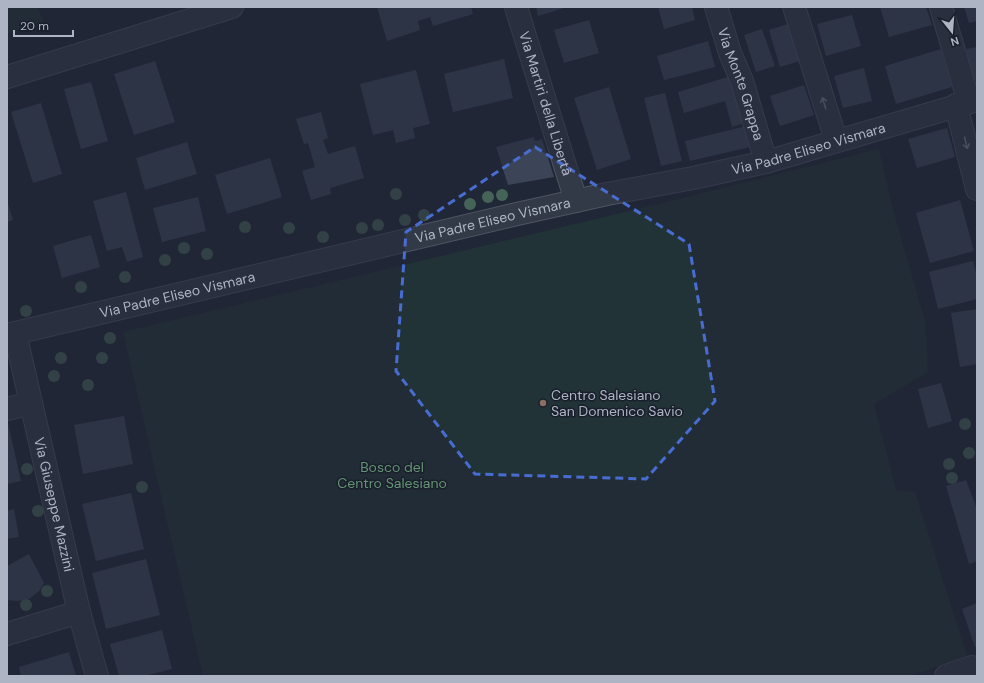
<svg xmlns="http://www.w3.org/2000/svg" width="984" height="683" font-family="'DM Sans',sans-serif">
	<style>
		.green { fill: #223337 }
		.building { fill: #3c4557 }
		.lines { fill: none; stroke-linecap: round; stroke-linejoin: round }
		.minor-casing { stroke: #4e5462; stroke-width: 24 }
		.minor { stroke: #333a47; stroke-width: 22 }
		.tree { fill: #466358 }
		.oneway { stroke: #767d8c }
		.marked { fill: none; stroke: #486dd2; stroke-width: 3; stroke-dasharray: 8 5; stroke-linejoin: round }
		.education-dot { fill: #8d6e63; stroke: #191f2b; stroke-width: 1.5 }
		.labels { text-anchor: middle; stroke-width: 3; stroke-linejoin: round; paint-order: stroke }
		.street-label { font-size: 14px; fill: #adb4c4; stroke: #191f2b }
		.poi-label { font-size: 14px; fill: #adb4c4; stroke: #191f2b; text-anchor: start }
		.park-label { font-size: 14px; fill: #659474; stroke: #191f2b }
	</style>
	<rect width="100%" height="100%" fill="#202736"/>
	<g class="green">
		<polygon points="12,7 38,7 43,22 7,34 7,9"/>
		<polygon points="879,149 892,206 925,321 928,372 874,404 896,490 915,492 967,656 910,676 203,676 123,332 642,208"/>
	</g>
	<g class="building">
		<polygon points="377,7 471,7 473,14 433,26 430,17 418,21 420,30 387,41"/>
		<polygon points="536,7 567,7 538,16"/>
		<polygon points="658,7 692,7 695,20 664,29"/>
		<polygon points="880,7 926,7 932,25 889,37"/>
		<polygon points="964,7 977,7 977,21 969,23"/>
		<polygon points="852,15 861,46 826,56 817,24"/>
		<polygon points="589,20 599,53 564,63 554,30"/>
		<polygon points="788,24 800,61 780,67 769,30"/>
		<polygon points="762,29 775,66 756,72 744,35"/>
		<polygon points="708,41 715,67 664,80 657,56"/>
		<polygon points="977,47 977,80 974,81 966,49"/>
		<polygon points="941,49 952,87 896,104 885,66"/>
		<polygon points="504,59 513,98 453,112 444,74"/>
		<polygon points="155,61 175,122 134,135 114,74"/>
		<polygon points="864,68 872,101 843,108 834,76"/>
		<polygon points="416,70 430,124 413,128 415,138 396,143 393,130 373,135 360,84"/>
		<polygon points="731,76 745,123 732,127 725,101 684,113 678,92"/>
		<polygon points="91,82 108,141 81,149 64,89"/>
		<polygon points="804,85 814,115 780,126 770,96"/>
		<polygon points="609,87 631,159 597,170 574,98"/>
		<polygon points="665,93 682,161 661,166 644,98"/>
		<polygon points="41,103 62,174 33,183 11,112"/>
		<polygon points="321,112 328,138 323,140 328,154 355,146 364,178 330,188 331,194 311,200 302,171 315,167 308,143 304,144 296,119"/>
		<polygon points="746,126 750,147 690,161 685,141"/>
		<polygon points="947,128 955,157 917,168 908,139"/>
		<polygon points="534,137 535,141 542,139 554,177 508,185 496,147"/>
		<polygon points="187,142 197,174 145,190 136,158"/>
		<polygon points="270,158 282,197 227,214 215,175"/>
		<polygon points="126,192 143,257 127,262 122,247 107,251 93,201"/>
		<polygon points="198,197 206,231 162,242 153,208"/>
		<polygon points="7,200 13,220 7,222"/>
		<polygon points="960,200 974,251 930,263 916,213"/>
		<polygon points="91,235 100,267 62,278 53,246"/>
		<polygon points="973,261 977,276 977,299 938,309 929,272"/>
		<polygon points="977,309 977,364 960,367 951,313"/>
		<polygon points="941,383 952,421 928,428 918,389"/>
		<polygon points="124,416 133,464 83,474 74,425"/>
		<polygon points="7,419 21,481 7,484"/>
		<polygon points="966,480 977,509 977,561 969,564 946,486"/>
		<polygon points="131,493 144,549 96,561 82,504"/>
		<polygon points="14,509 19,537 7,539 7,511"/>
		<polygon points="29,554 44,583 39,591 29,599 18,601 7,600 7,566"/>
		<polygon points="146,559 160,615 106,629 92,573"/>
		<polygon points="977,603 977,647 975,647 962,609"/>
		<polygon points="162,630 172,669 144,676 119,676 110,644"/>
		<polygon points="69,652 76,676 21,676 19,667"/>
	</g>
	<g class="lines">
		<g class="minor-casing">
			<g id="minor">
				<path id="s1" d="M516,7L576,201"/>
				<path id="s2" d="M716,7L730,53L742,81L766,162"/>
				<polyline points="794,7 836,140"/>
				<polyline points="941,7 969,102"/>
				<polyline points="7,77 232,7"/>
				<polyline points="956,105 977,189"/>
				<path id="s3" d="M15,333L79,612L97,676"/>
				<path id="s4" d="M7,335L517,214L607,194L693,178L766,162L977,100"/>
				<polyline points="7,409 31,403"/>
				<polyline points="7,634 79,612"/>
				<polyline points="946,676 972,667"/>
			</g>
		</g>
		<use href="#minor" class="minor"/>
	</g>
	<g class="tree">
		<circle cx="396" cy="194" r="6"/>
		<circle cx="502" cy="195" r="6"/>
		<circle cx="488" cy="197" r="6"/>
		<circle cx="470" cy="204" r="6"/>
		<circle cx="424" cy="215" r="6"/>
		<circle cx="405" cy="220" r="6"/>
		<circle cx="378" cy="225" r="6"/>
		<circle cx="245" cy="227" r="6"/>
		<circle cx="289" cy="228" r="6"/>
		<circle cx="362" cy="228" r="6"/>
		<circle cx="323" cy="237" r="6"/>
		<circle cx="184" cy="248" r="6"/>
		<circle cx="207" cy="254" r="6"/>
		<circle cx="165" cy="260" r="6"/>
		<circle cx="125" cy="277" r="6"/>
		<circle cx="81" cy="287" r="6"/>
		<circle cx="26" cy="311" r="6"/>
		<circle cx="110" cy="338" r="6"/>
		<circle cx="61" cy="358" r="6"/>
		<circle cx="102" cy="358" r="6"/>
		<circle cx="54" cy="376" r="6"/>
		<circle cx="88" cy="385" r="6"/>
		<circle cx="965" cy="424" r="6"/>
		<circle cx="969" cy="453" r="6"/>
		<circle cx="949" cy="464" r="6"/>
		<circle cx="27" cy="469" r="6"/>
		<circle cx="952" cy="478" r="6"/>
		<circle cx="142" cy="487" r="6"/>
		<circle cx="38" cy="511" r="6"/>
		<circle cx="47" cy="591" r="6"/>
		<circle cx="26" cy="605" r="6"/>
	</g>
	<defs><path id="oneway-shaft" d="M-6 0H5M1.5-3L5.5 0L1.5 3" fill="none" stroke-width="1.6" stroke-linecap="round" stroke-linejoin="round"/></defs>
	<g class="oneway">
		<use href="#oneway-shaft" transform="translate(824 103) rotate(-107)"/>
		<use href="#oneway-shaft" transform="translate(966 143) rotate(76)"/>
	</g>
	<path d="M0 0H984V683H0ZM535,147L689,244L715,401L646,479L475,474L396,371L406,232Z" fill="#202736" fill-opacity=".55" fill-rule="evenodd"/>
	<path class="marked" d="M535,147L689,244L715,401L646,479L475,474L396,371L406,232Z"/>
	<circle class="education-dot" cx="543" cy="403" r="4"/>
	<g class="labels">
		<g class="street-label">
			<text dy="5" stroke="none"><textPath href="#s2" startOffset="81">Via Monte Grappa</textPath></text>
			<text dy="5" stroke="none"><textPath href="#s1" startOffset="101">Via Martiri della Libertà</textPath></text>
			<text dy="5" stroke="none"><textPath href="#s4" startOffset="823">Via Padre Eliseo Vismara</textPath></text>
			<text dy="5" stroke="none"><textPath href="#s4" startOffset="499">Via Padre Eliseo Vismara</textPath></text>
			<text dy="5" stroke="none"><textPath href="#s4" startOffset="175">Via Padre Eliseo Vismara</textPath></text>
			<text dy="5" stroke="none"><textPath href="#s3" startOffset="176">Via Giuseppe Mazzini</textPath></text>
		</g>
		<g class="poi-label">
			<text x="551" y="400">Centro Salesiano<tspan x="551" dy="16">San Domenico Savio</tspan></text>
		</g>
		<g class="park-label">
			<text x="392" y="472">Bosco del<tspan x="392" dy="16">Centro Salesiano</tspan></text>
		</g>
	</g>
	<rect width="984" height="683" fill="none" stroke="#adb4c4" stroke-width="16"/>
	<g transform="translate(952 32) rotate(163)" stroke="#191f2b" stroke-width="3" paint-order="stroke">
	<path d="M0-3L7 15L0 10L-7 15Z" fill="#adb4c4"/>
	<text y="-6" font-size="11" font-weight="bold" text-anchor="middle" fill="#adb4c4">N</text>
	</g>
	<path d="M14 30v6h59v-6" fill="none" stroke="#adb4c4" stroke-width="2"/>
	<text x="20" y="30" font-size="12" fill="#adb4c4" stroke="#191f2b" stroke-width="3" paint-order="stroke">20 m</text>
</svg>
